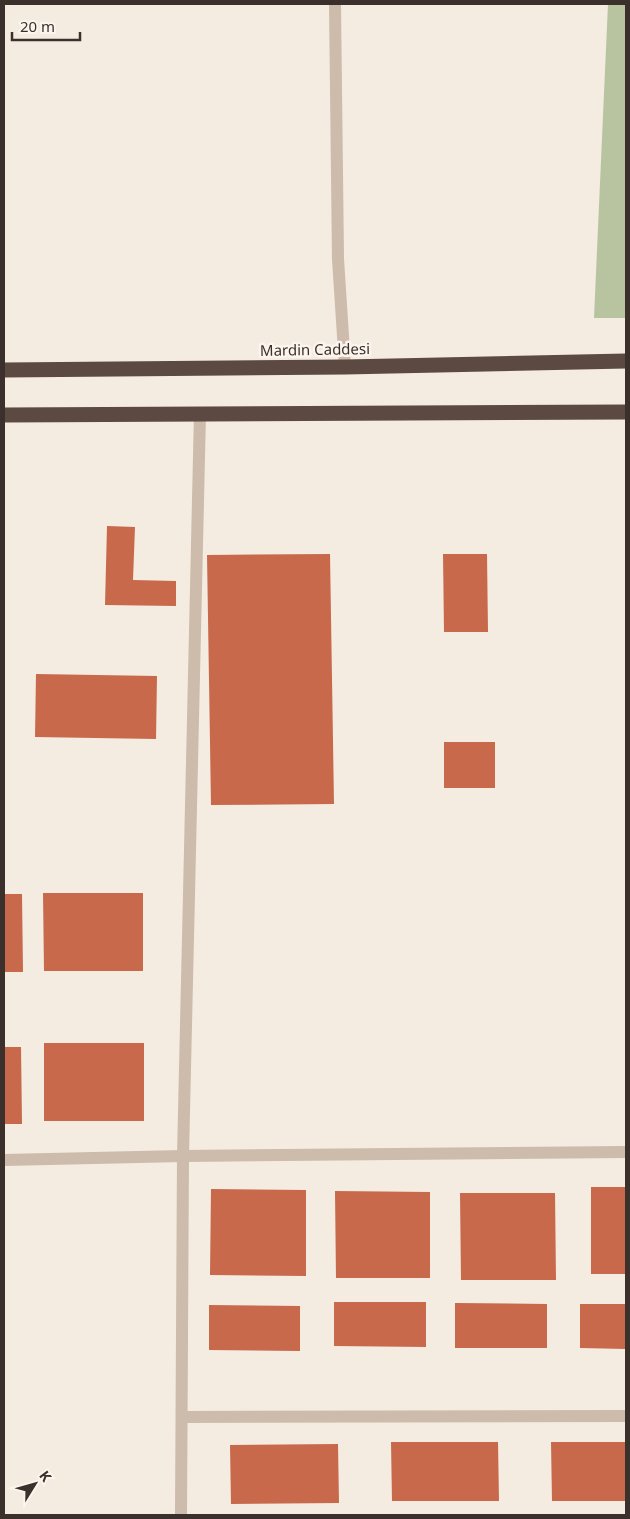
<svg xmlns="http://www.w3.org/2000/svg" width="630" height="1519" font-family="'Noto Sans',sans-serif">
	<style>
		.green { fill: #b8c4a0 }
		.building { fill: #c8694b }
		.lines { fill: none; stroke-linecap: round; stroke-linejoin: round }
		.minor { stroke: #cdbbac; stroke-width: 12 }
		.highway { stroke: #5c4a42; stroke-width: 15 }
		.labels { text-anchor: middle; stroke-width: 5; stroke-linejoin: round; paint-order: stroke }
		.street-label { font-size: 15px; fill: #3b302b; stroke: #fbf5ee }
	</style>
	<rect width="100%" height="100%" fill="#f4ebe1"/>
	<polygon class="green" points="608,4 626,4 626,318 594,318"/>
	<g class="building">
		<polygon points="107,526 135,527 133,580 176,581 176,606 105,605"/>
		<polygon points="330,554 334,804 211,805 207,555"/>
		<polygon points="443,554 487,554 488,632 444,632"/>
		<polygon points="36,674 157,676 156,739 35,737"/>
		<rect x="444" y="742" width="51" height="46"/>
		<polygon points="43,893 143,893 143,971 44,971"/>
		<polygon points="4,894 22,894 23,972 4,972"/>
		<rect x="44" y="1043" width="100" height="78"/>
		<polygon points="4,1047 21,1047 22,1124 4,1124"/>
		<rect x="591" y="1187" width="35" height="87"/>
		<polygon points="211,1189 306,1190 306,1276 210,1275"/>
		<polygon points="335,1191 430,1192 430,1278 336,1278"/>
		<polygon points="460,1193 555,1193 556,1280 461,1280"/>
		<polygon points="334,1302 426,1302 426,1347 334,1346"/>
		<polygon points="455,1303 547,1304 547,1348 455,1348"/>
		<polygon points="580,1304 626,1304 626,1349 580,1348"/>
		<polygon points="209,1305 300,1306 300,1351 209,1350"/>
		<polygon points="391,1442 498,1442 499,1501 392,1501"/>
		<polygon points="551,1442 626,1442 626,1501 552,1501"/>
		<polygon points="338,1444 339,1503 231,1504 230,1445"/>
	</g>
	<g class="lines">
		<g class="minor">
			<polyline points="335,4 338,259 345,367"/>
			<polyline points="4,1160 183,1156 626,1152"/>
			<polyline points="182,1417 626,1416"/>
			<polyline points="181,1515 183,1156 200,413"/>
		</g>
		<g class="highway">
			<polyline points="4,370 345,367 626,361"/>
			<polyline points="4,415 626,412"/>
		</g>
	</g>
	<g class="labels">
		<g class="street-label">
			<text transform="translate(315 350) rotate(-1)" y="5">Mardin Caddesi</text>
		</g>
	</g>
	<rect width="630" height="1519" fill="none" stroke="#3b302b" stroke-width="10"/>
	<g transform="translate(35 1484) rotate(53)" stroke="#fbf5ee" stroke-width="4" paint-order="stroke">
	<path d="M0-4L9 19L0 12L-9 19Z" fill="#3b302b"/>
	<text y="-8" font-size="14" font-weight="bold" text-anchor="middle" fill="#3b302b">K</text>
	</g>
	<path d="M12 32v8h68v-8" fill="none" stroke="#3b302b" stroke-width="2.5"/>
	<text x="20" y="32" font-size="15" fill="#3b302b" stroke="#fbf5ee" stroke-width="4" paint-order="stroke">20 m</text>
</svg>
